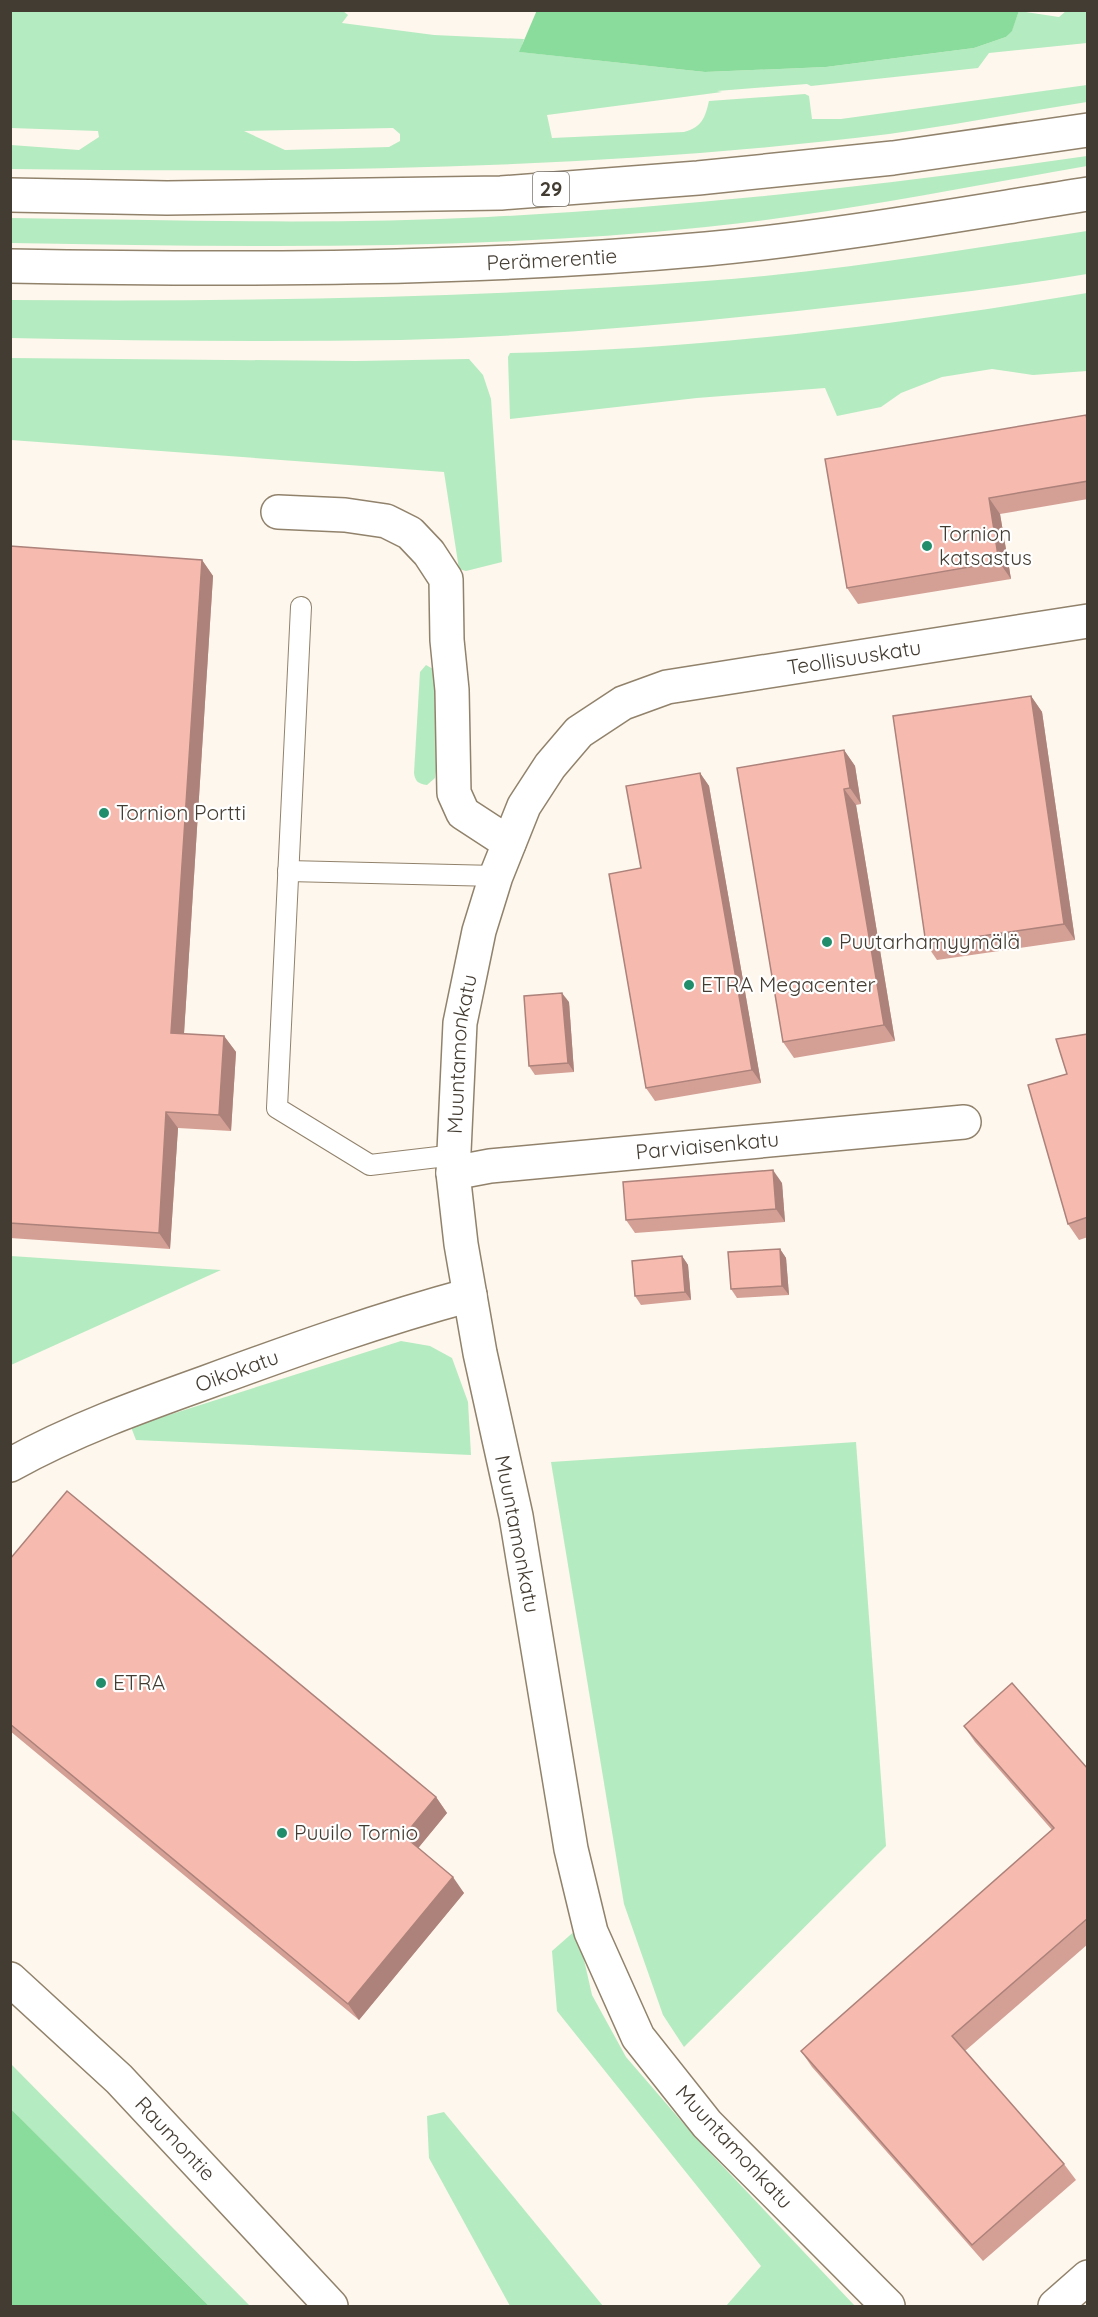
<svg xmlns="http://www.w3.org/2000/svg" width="1098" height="2317" font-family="Quicksand,sans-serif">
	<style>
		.green { fill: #b5ebc0; fill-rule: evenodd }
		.forest { fill: #8adc9d }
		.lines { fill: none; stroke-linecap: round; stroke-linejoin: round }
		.lane-casing { stroke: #91826b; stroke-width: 22 }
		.street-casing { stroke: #91826b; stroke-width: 36 }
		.secondary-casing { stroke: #91826b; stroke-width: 36 }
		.highway-casing { stroke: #91826b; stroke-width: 36 }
		.lane { stroke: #fff; stroke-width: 20 }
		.street { stroke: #fff; stroke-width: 33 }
		.secondary { stroke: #fff; stroke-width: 33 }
		.highway { stroke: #fff; stroke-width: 33 }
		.wall { fill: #d4a096 }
		.shaded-wall { fill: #ac827a }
		.building { fill: #f6baaf; stroke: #ac827a; stroke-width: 1.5 }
		.poi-dot { fill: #218d6b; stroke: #fff; stroke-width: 2 }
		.labels { text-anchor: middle; stroke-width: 4.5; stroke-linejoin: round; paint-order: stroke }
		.shield { fill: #fff; stroke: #7b7670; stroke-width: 1.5 }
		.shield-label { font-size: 20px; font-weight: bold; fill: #433c32 }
		.street-label { font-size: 21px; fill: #433c32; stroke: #fff }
		.poi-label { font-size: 21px; fill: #433c32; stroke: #fff; text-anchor: start }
	</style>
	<rect width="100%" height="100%" fill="#fef7ed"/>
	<g class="green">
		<path d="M11,11H343L348,15L342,23L434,35L524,39L520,52L705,72L826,67L974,48L1006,37L1012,30L1019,11L1059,17L1066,11H1087V43L989,53L978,68L811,86L807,84L717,91L722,92L547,115L552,138L684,132C702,127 705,118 709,101L805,94L809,96L812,119H841L1087,85V102C1021,112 955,125 889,134C598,170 303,173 11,169V145L79,150L99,137L98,131L11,128ZM393,128L400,134V141L389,147L285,150L244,131Z"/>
		<path d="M1087,156V166C961,188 834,214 706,227C475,251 242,247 11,243V218C170,220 329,225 488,217C688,207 889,185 1087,156Z"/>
		<path d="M1087,231V274C1000,289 912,298 824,308C684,324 542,336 401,340C271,342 141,341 11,338V300C242,302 474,298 705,281C833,272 961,250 1087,231Z"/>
		<path d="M1087,293V371L1033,375L992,369L942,377L901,393L881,407L837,416L825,388L697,398L510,419L508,357L510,353C704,349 896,325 1087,293Z"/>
		<polygon points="10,358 356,361 469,359 483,375 491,399 502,562 466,571 459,569 444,472 11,440"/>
		<path d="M426,665L433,669L435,677L436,771L435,778L427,785C418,784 415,781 414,773L420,672Z"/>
		<polygon points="11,1256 221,1270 11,1365"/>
		<polygon points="401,1341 430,1346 452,1358 468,1402 471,1455 136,1440 131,1427"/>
		<polygon points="856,1442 886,1846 684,2047 663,2015 624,1904 551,1462"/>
		<polygon points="577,1929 592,1995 626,2057 696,2138 855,2306 726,2306 761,2266 557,2011 552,1951"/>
		<polygon points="11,2064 250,2306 209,2306 11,2109"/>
		<polygon points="444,2112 603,2306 510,2306 429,2158 427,2116"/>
	</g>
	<g class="forest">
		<polygon points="537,10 1019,10 1019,11 1012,31 1006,37 974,48 826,67 705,72 519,52"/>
		<polygon points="11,2109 209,2306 11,2306"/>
	</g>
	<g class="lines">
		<g class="lane-casing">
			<g id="lane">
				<polyline points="301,607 277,1108 370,1165 455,1155"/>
				<polyline points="288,871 496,876"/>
			</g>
		</g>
		<g class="street-casing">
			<g id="street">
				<polyline points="278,512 345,515 386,521 410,533 429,553 446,579 447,640 452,690 454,793 463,813 509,843"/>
				<path id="s1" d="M453,1173L490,1166L964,1122"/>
				<path id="s2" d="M10,1465C73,1430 140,1406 207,1382C294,1350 381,1319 470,1295"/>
				<path id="s3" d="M888,2306L707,2124L638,2037L591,1932L571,1849L516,1516L480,1353L461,1244L453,1173L460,1023L479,931L496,876L524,806L550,766L579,732L623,703L667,687L1088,621"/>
				<polyline points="1055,2306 1088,2277"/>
			</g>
		</g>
		<g class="secondary-casing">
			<g id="secondary">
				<path id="s4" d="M10,1979L119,2079L331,2306"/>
			</g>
		</g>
		<g class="highway-casing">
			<g id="highway">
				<polyline points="10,195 167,198 501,193 698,178 893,158 1088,130"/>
				<path id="s5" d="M10,266C242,270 475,270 706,249C834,237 961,214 1088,194"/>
			</g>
		</g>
		<use href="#lane" class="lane"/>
		<use href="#street" class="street"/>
		<use href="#secondary" class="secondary"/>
		<use href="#highway" class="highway"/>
	</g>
	<g class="wall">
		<polygon points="1086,415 1088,417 1088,499 1000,514 1011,579 858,604 847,588"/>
		<polygon points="10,546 202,560 213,576 184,1034 224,1036 236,1052 231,1131 178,1128 170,1249 10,1238"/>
		<polygon points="1031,696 1042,712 1075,940 937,960 926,944"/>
		<polygon points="844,750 855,766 861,804 856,805 895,1041 794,1058 783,1042"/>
		<polygon points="700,773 709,786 761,1083 655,1101 646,1088 641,868"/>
		<polygon points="569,1002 574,1072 535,1075 529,1066"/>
		<polygon points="1088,1034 1088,1237 1079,1240 1068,1224 1067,1074"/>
		<polygon points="782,1183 785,1222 635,1233 626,1220"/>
		<polygon points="780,1249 786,1258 789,1295 737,1298 731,1289"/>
		<polygon points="682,1256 688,1265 691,1300 641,1305 635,1296"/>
		<polygon points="10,1559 436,1797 447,1813 418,1848 464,1893 359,2020 10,1731"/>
		<polygon points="964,1726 1088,1769 1088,1944 965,2051 1064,2164 1076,2180 983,2261 812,2067 801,2051 1052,1830 975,1742"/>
	</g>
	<g class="shaded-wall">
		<polygon points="989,498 1000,514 1011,579 999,562"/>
		<polygon points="202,560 213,576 183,1049 171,1033"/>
		<polygon points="1031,696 1042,712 1075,940 1064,924"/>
		<polygon points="844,750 855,766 861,804 850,788"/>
		<polygon points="700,773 709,786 761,1083 752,1070"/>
		<polygon points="844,789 856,805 895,1041 884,1025"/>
		<polygon points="562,993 569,1002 574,1072 568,1063"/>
		<polygon points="224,1036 236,1052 231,1131 219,1115"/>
		<polygon points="166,1112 178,1128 170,1249 159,1233"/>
		<polygon points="773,1170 782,1183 785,1222 776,1209"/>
		<polygon points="780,1249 786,1258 789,1295 782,1286"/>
		<polygon points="682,1256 688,1265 691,1300 685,1292"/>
		<polygon points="436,1797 447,1813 415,1852 404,1836"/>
		<polygon points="453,1877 464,1893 359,2020 348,2004"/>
	</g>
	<g class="building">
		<polygon points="1086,415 1088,423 1088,481 989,498 999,562 847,588 825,459"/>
		<polygon points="10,546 202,560 171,1033 224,1036 219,1115 166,1112 159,1233 10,1223"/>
		<polygon points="1031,696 1064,924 926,944 893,716"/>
		<polygon points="844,750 850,788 844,789 884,1025 783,1042 737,768"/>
		<polygon points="700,773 752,1070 646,1088 609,874 641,868 626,786"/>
		<polygon points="562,993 568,1063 529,1066 524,996"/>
		<polygon points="1088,1034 1088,1217 1068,1224 1028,1085 1067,1074 1056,1039"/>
		<polygon points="773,1170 776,1209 626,1220 623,1182"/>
		<polygon points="780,1249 782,1286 731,1289 728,1252"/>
		<polygon points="682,1256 685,1292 635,1296 632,1261"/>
		<polygon points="67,1491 436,1797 404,1836 453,1877 348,2004 10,1724 10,1559"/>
		<polygon points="1012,1683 1088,1769 1088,1918 952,2036 1064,2164 972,2245 801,2051 1054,1828 964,1726"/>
	</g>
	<g class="poi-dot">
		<circle cx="927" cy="546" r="6"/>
		<circle cx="104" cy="813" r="6"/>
		<circle cx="827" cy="942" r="6"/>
		<circle cx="689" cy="985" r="6"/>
		<circle cx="101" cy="1683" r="6"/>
		<circle cx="282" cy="1833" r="6"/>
	</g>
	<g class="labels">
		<rect class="shield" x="533" y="172" width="36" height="34" rx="4.5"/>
		<g class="shield-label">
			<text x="551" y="196">29</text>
		</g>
		<g class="street-label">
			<text dy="7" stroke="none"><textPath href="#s5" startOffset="542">Perämerentie</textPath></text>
			<text dy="7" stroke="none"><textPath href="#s3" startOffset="2013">Teollisuuskatu</textPath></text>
			<text dy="7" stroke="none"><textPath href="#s3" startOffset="1374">Muuntamonkatu</textPath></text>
			<text dy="7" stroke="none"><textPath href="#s1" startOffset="256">Parviaisenkatu</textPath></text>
			<text dy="7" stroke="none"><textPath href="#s2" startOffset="246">Oikokatu</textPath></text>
			<text transform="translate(517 1534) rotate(79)" y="7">Muuntamonkatu</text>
			<text dy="7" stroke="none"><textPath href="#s4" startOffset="230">Raumontie</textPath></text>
			<text transform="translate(734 2147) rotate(47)" y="7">Muuntamonkatu</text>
		</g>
		<g class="poi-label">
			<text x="939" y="541">Tornion<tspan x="939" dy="24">katsastus</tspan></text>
			<text x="116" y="820">Tornion Portti</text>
			<text x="839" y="949">Puutarhamyymälä</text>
			<text x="701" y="992">ETRA Megacenter</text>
			<text x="113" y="1690">ETRA</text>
			<text x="294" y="1840">Puuilo Tornio</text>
		</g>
	</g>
	<rect width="1098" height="2317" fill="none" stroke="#433c32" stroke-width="24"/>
</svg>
